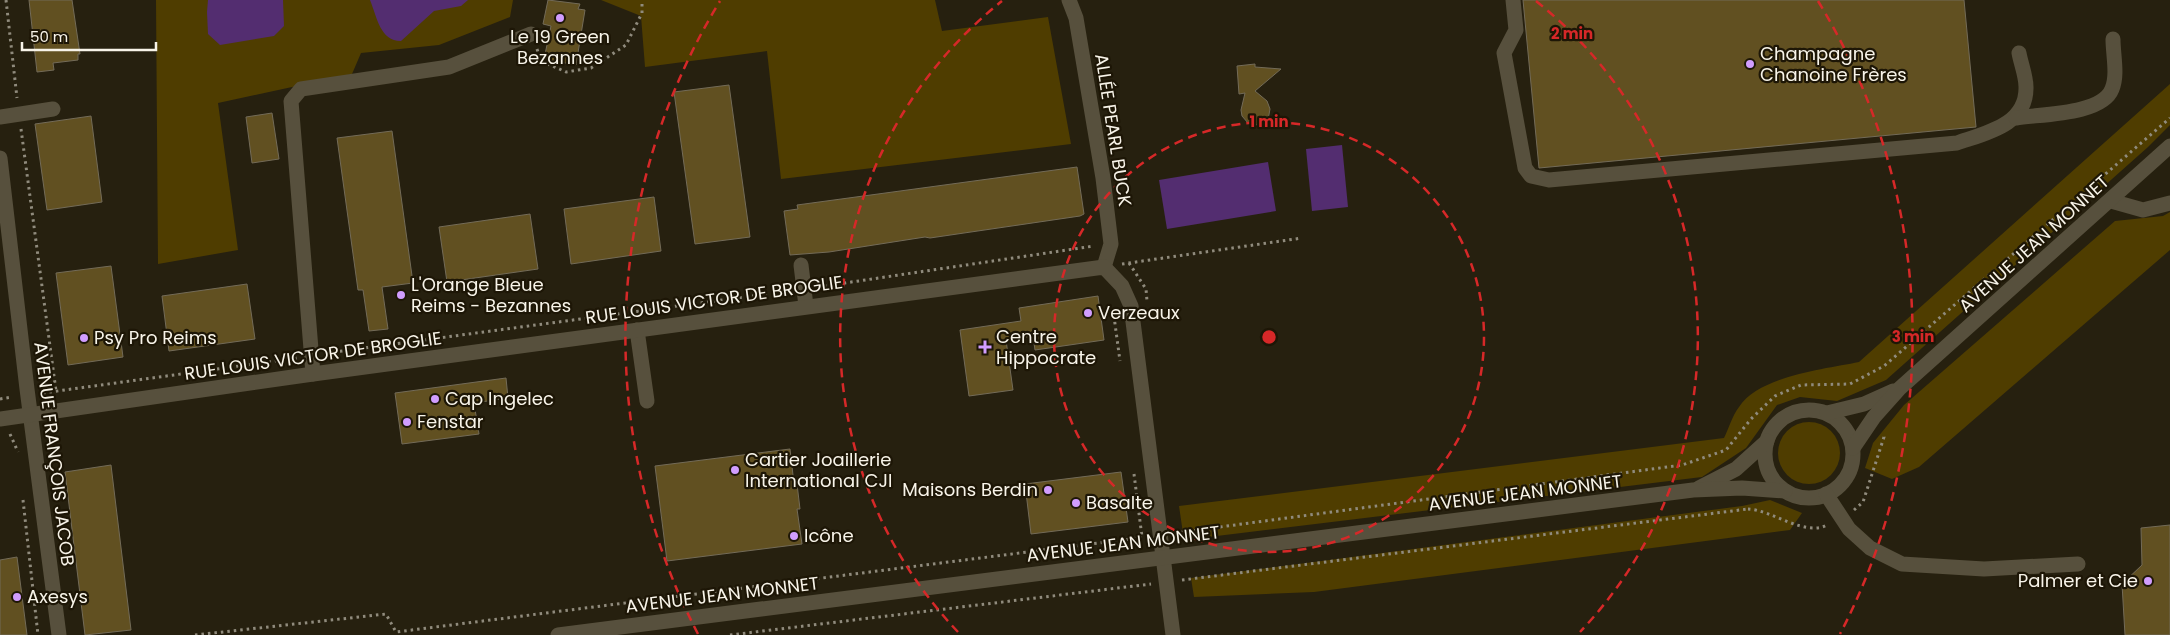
<svg xmlns="http://www.w3.org/2000/svg" width="2170" height="635" font-family="Poppins,sans-serif">
	<style>
		.green { fill: #4f3d00 }
		.water { fill: #532d70 }
		.building { fill: #615021; stroke: #736b58 }
		.lines { fill: none; stroke-linecap: round; stroke-linejoin: round }
		.path { stroke: #908b7d; stroke-width: 3; stroke-dasharray: 2.5 4; stroke-linecap: butt }
		.minor { stroke: #57503d; stroke-width: 15 }
		.ring { fill: none; stroke: #d62828; stroke-width: 2.5; stroke-dasharray: 9 6 }
		.poi-dot { fill: #d19dfe; stroke: #1d1606; stroke-width: 2 }
		.labels { text-anchor: middle; stroke-width: 4.5; stroke-linejoin: round; paint-order: stroke }
		.poi-label { font-size: 18px; fill: #f8f4e9; stroke: #1d1606; text-anchor: start }
		.street-label { font-size: 18px; fill: #f8f4e9; stroke: #1d1606 }
		.centre { fill: #d62828; stroke: #1d1606; stroke-width: 2.5 }
		.ring-label { font-size: 15px; text-anchor: middle; font-weight: bold; fill: #d62828; stroke: #1d1606; stroke-width: 4.5; stroke-linejoin: round; paint-order: stroke }
	</style>
	<rect width="100%" height="100%" fill="#26200f"/>
	<g class="green">
		<polygon points="156,0 513,0 510,17 439,45 361,53 352,74 218,103 238,250 158,264"/>
		<polygon points="601,0 935,0 942,31 1048,17 1071,144 781,179 767,51 645,67 641,16"/>
		<path d="M2170,84V125L2148,147L1886,380L1837,401L1800,397L1777,405L1746,448L1702,477L1184,540L1179,506L1724,438C1729,428 1732,416 1739,407C1759,376 1825,369 1859,362Z"/>
		<polygon points="2170,212 2170,250 1919,467 1892,479 1865,468 1873,443 1904,405 2115,221 2163,216"/>
		<circle cx="1809" cy="453" r="31"/>
		<polygon points="1770,500 1802,513 1790,530 1314,592 1194,597 1191,578 1742,506"/>
	</g>
	<g class="water">
		<polygon points="208,0 283,0 284,26 274,36 220,45 208,34 207,12"/>
		<path d="M370,0H468L461,6L434,11L401,41C380,41 377,17 370,0Z"/>
		<polygon points="1342,145 1348,207 1312,211 1306,149"/>
		<polygon points="1268,162 1276,211 1167,229 1159,180"/>
	</g>
	<g class="building">
		<polygon points="29,0 72,0 80,54 78,54 78,60 53,63 54,70 37,72"/>
		<polygon points="548,0 580,4 578,9 585,10 576,65 544,59 551,26 543,24"/>
		<polygon points="1523,0 1964,0 1976,127 1539,168"/>
		<polygon points="1255,64 1255,67 1281,69 1255,91 1267,101 1270,109 1268,120 1256,125 1248,123 1242,116 1241,110 1245,93 1239,94 1237,66"/>
		<polygon points="729,85 750,237 695,244 674,92"/>
		<polygon points="272,113 279,159 252,163 246,117"/>
		<polygon points="91,116 102,202 47,210 35,124"/>
		<polygon points="392,131 413,283 382,287 388,329 369,331 363,290 358,290 337,138"/>
		<polygon points="1077,167 1084,214 1080,216 930,238 925,237 829,252 790,255 784,211 798,209 797,205"/>
		<polygon points="654,197 661,251 571,264 564,209"/>
		<polygon points="530,214 538,269 447,282 439,227"/>
		<polygon points="111,266 123,357 68,365 56,273"/>
		<polygon points="247,284 255,339 169,351 162,296"/>
		<polygon points="1098,296 1104,340 1035,350 1033,336 1006,340 1013,390 969,396 960,330 1021,321 1019,308"/>
		<polygon points="506,378 508,398 474,403 479,434 402,444 395,393"/>
		<polygon points="790,449 794,484 797,484 800,509 797,509 802,544 667,561 655,466"/>
		<polygon points="111,465 131,630 85,635 65,472"/>
		<polygon points="1121,472 1128,522 1031,534 1025,484"/>
		<polygon points="2170,525 2170,635 2125,635 2122,584 2142,565 2141,528"/>
		<polygon points="17,557 27,635 0,635 0,560"/>
	</g>
	<g class="lines">
		<g class="path">
			<polyline points="6,0 17,98"/>
			<polyline points="537,49 541,61 566,72 591,68 626,45 642,13 642,0"/>
			<polyline points="21,129 56,391"/>
			<polyline points="1129,263 1146,289 1147,301"/>
			<polyline points="1122,264 1302,238"/>
			<polyline points="818,287 1094,246"/>
			<polyline points="1113,309 1120,361"/>
			<polyline points="327,353 767,294"/>
			<polyline points="43,393 297,358"/>
			<polyline points="0,399 12,397"/>
			<polyline points="10,434 18,452"/>
			<polyline points="1134,474 1142,537"/>
			<polyline points="23,500 38,635"/>
			<path d="M1748,509C1772,510 1805,537 1827,525"/>
			<polyline points="1854,510 1863,502 1884,437 1883,433"/>
			<polyline points="1175,533 1682,465 1726,450 1751,419 1775,396 1801,385 1850,384 1884,366 2170,118"/>
			<polyline points="1182,580 1748,509"/>
			<polyline points="195,635 386,614 396,632 1146,537"/>
			<polyline points="730,635 1151,584"/>
		</g>
		<g class="minor">
			<polyline points="1069,0 1076,18 1103,178 1111,244 1104,267"/>
			<path d="M1513,0L1516,30L1504,53L1525,168L1531,176L1549,180L1957,143C1986,133 2027,125 2026,87C2026,76 2021,64 2019,53"/>
			<polyline points="0,117 53,109"/>
			<path d="M2016,118C2040,114 2102,115 2112,89C2118,75 2113,55 2113,39"/>
			<polyline points="0,158 27,389 59,635"/>
			<polyline points="2111,201 2143,210 2170,203"/>
			<polyline points="801,265 806,306"/>
			<polyline points="637,330 647,401"/>
			<polyline points="313,374 291,101 301,89 449,67 531,34"/>
			<circle cx="1809" cy="454" r="44"/>
			<polyline points="1827,413 1864,404 1893,391"/>
			<polyline points="0,419 313,374 1104,267 1122,286 1131,306 1173,635"/>
			<polyline points="1853,448 1874,417 1899,389 2170,146"/>
			<polyline points="1699,488 1736,469 1767,441"/>
			<polyline points="1826,494 1849,529 1870,548 1902,564 1984,569 2078,564"/>
			<polyline points="558,635 1693,490 1742,488 1785,491"/>
		</g>
	</g>
	<g class="ring">
		<circle cx="1269" cy="337" r="215"/>
		<path d="M958 632A429 429 0 0 1 1002 1M1536 1A429 429 0 0 1 1580 632"/>
		<path d="M698 634A644 644 0 0 1 720 1M1818 1A644 644 0 0 1 1840 634"/>
	</g>
	<g class="poi-dot">
		<circle cx="560" cy="18" r="5"/>
		<circle cx="1750" cy="64" r="5"/>
		<circle cx="401" cy="295" r="5"/>
		<circle cx="1088" cy="313" r="5"/>
		<circle cx="84" cy="338" r="5"/>
		<path d="M982.5 339.5h5v5h5v5h-5v5h-5v-5h-5v-5h5z"/>
		<circle cx="435" cy="399" r="5"/>
		<circle cx="407" cy="422" r="5"/>
		<circle cx="735" cy="470" r="5"/>
		<circle cx="1048" cy="490" r="5"/>
		<circle cx="1076" cy="503" r="5"/>
		<circle cx="794" cy="536" r="5"/>
		<circle cx="2148" cy="581" r="5"/>
		<circle cx="17" cy="597" r="5"/>
	</g>
	<g class="labels">
		<g class="poi-label">
			<text x="560" y="43" text-anchor="middle">Le 19 Green<tspan x="560" dy="21">Bezannes</tspan></text>
			<text x="1760" y="60">Champagne<tspan x="1760" dy="21">Chanoine Frères</tspan></text>
			<text x="411" y="291">L'Orange Bleue<tspan x="411" dy="21">Reims - Bezannes</tspan></text>
			<text x="1098" y="319">Verzeaux</text>
			<text x="996" y="343">Centre<tspan x="996" dy="21">Hippocrate</tspan></text>
			<text x="94" y="344">Psy Pro Reims</text>
			<text x="445" y="405">Cap Ingelec</text>
			<text x="417" y="428">Fenstar</text>
			<text x="745" y="466">Cartier Joaillerie<tspan x="745" dy="21">International CJI</tspan></text>
			<text x="1038" y="496" text-anchor="end">Maisons Berdin</text>
			<text x="1086" y="509">Basalte</text>
			<text x="804" y="542">Icône</text>
			<text x="2138" y="587" text-anchor="end">Palmer et Cie</text>
			<text x="27" y="603">Axesys</text>
		</g>
		<g class="street-label">
			<text transform="translate(1113 130) rotate(81)" y="6">ALLÉE PEARL BUCK</text>
			<text transform="translate(2034 244) rotate(-42)" y="6">AVENUE JEAN MONNET</text>
			<text transform="translate(714 300) rotate(-8)" y="6">RUE LOUIS VICTOR DE BROGLIE</text>
			<text transform="translate(313 356) rotate(-8)" y="6">RUE LOUIS VICTOR DE BROGLIE</text>
			<text transform="translate(54 454) rotate(83)" y="6">AVENUE FRANÇOIS JACOB</text>
			<text transform="translate(1525 493) rotate(-7)" y="6">AVENUE JEAN MONNET</text>
			<text transform="translate(1123 544) rotate(-7)" y="6">AVENUE JEAN MONNET</text>
			<text transform="translate(722 595) rotate(-7)" y="6">AVENUE JEAN MONNET</text>
		</g>
	</g>
	<circle cx="1269" cy="337" r="8" class="centre"/>
	<g class="ring-label">
		<text x="1572" y="39">2 min</text>
		<text x="1269" y="127">1 min</text>
		<text x="1913" y="342">3 min</text>
	</g>
	<path d="M22 42v8h134v-8" fill="none" stroke="#f8f4e9" stroke-width="2.5"/>
	<text x="30" y="42" font-size="15" fill="#f8f4e9" stroke="#1d1606" stroke-width="4" paint-order="stroke">50 m</text>
</svg>
